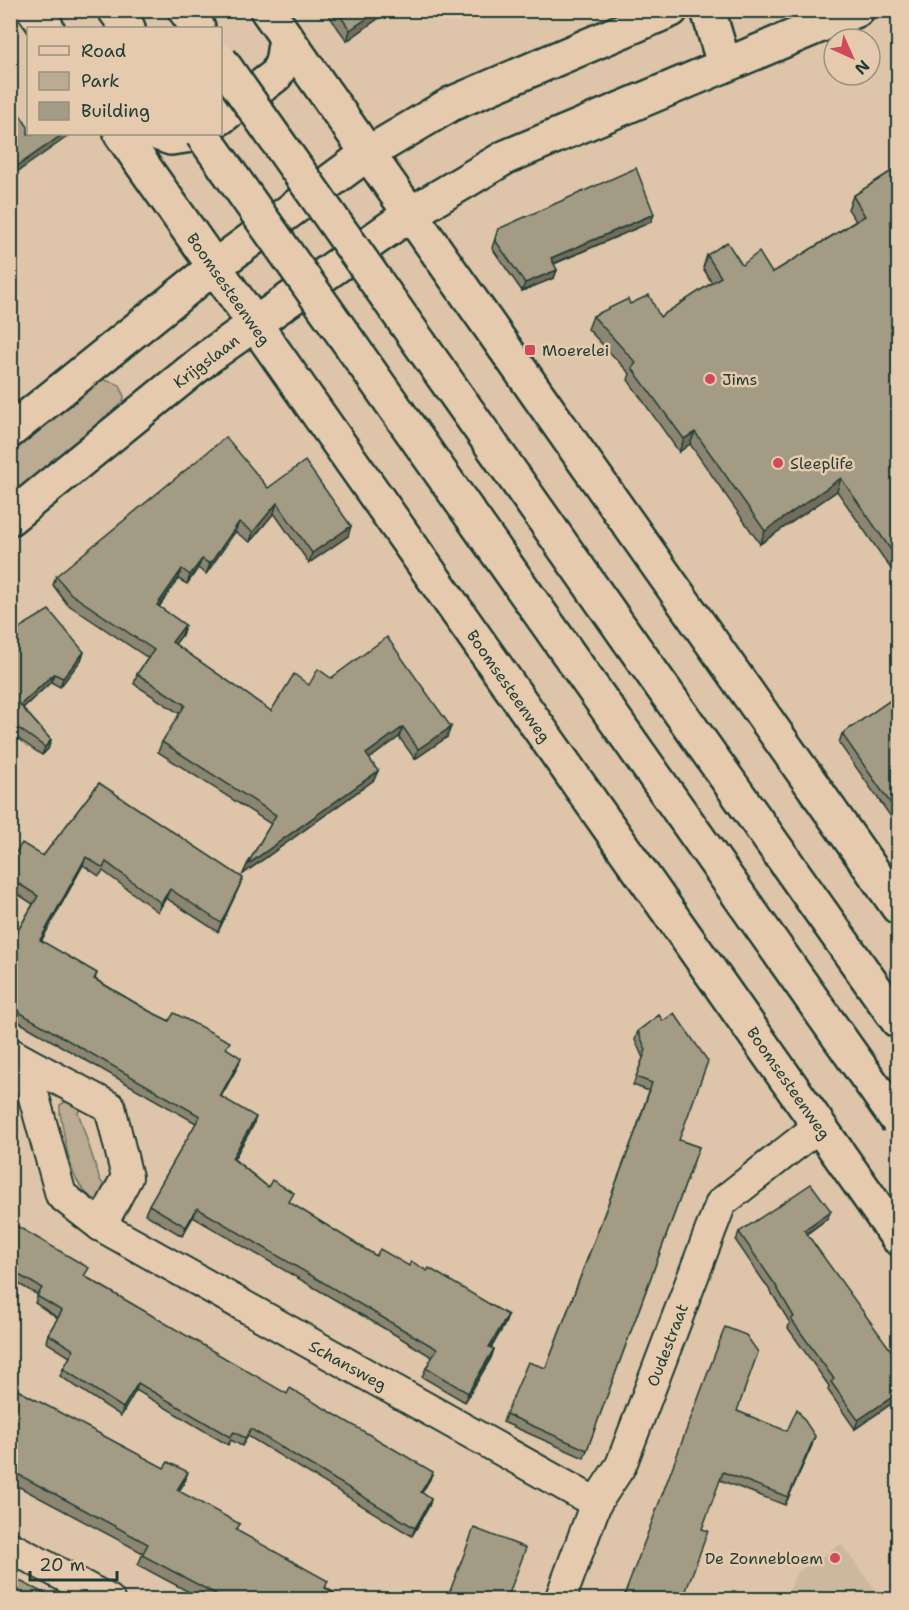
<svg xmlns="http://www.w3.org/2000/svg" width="909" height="1610" font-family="'Shantell Sans',sans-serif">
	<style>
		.built { fill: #ccb89d }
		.green { fill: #bbab93; stroke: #6d7464; stroke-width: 1.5 }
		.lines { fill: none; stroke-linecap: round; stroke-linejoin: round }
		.street-casing { stroke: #1f3d34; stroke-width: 34 }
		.secondary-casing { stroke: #1f3d34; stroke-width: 38 }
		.highway-casing { stroke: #1f3d34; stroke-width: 38 }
		.street { stroke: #e6caad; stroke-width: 30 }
		.secondary { stroke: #e6caad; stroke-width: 33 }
		.highway { stroke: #e6caad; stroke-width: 33 }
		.highway-bridge-casing { stroke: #1f3d34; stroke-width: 38; stroke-linecap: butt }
		.highway-bridge { stroke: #e6caad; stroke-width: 33 }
		.wall { fill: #8c8572; stroke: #1f3d34; stroke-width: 1.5 }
		.shaded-wall { fill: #726c5c; stroke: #1f3d34; stroke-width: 1.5 }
		.building { fill: #a39b84; stroke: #1f3d34; stroke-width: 1.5 }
		.poi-dot { fill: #d1495b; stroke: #e6caad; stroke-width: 2 }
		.labels { text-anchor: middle; stroke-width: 5; stroke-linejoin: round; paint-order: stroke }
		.street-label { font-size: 16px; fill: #1f3d34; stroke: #e6caad }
		.poi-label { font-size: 16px; fill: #1f3d34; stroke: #e6caad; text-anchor: start }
	</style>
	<rect width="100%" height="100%" fill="#dec4a8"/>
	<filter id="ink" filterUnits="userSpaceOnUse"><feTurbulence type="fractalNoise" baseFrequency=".0167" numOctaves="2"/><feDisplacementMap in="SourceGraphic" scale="12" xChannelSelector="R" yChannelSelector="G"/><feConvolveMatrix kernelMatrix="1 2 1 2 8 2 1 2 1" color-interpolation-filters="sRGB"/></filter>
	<g filter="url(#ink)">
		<polygon class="built" points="841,1544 881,1599 786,1600 796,1573"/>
		<g class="green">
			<polygon points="102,379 120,385 124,397 122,406 11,497 11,454"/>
			<path d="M73,1097L83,1108L78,1112L100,1180L111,1194L103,1202C68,1194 67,1143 60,1114V1105Z"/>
		</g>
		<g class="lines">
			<g class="street-casing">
				<g id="street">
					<polyline points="10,1053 24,1061 61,1195 101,1226 596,1503"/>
					<polyline points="24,1061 110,1107 127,1177 101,1226"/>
					<polyline points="10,1547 109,1600"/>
					<polyline points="560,1600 596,1503 621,1465 721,1203 819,1126"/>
				</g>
			</g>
			<g class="secondary-casing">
				<g id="secondary">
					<polyline points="34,10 47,28"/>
					<polyline points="267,10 898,907"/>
					<polyline points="708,10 724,64"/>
					<polyline points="220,118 276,75 282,63 286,38"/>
					<polyline points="121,134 898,1238"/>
					<polyline points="159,134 171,138 200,134"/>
					<polyline points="10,431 214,267 367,154 451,104 671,10"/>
					<polyline points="10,518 208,357 410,214 506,157 857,10"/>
				</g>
			</g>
			<g class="highway-casing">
				<g id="highway">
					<polyline points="115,10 128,28"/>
					<polyline points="185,10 198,28"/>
					<polyline points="629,640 898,1021"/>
				</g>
			</g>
			<use href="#street" class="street"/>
			<use href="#secondary" class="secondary"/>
			<use href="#highway" class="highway"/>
			<g class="highway-bridge-casing">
				<g id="highway-bridge">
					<polyline points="220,60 629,640"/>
					<polyline points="202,134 898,1121"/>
				</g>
			</g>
			<use href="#highway-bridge" class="highway-bridge"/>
		</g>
		<g class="wall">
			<polygon points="325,10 390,10 347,41"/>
			<polygon points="898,167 898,579 837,491 760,544 690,444 679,452 628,380 630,374 588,329 593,316 630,304 660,317 712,283 703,268 707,255 772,273 856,221 848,209 853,196"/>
			<polygon points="654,214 651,222 554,264 557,270 554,278 522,291 492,248 498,229"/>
			<polygon points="268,488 348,536 309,563 274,513 250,542 235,532 206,574 198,568 187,584 178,579 159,607 185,625 182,635 175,644 271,711 309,685 331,678 447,737 415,759 399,737 369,759 374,780 243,874 247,865 271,824 158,752 162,742 180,714 134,684 137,674 148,658 67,604 53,585 56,576"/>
			<polygon points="10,638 84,652 81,660 60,687 51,682 23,708 51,740 48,749 42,755 10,733"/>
			<polygon points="898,695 898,827 839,743 842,734"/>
			<polygon points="99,783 239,887 218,932 166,898 158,912 103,871 99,876 83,865 41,941 97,973 95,979 149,1011 227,1049 241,1058 238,1066 221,1096 253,1126 234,1159 268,1187 290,1203 376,1256 409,1266 427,1271 508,1315 505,1324 491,1348 494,1349 491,1358 465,1402 422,1377 426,1368 432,1357 399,1337 193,1217 182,1236 145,1214 149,1205 196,1123 10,1017 10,940 12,941 33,904 10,889 10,861 43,856"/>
			<polygon points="659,1015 679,1140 699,1147 584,1458 503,1422 506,1414 546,1368 636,1130 649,1091 633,1085 643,1058 635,1040 638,1031"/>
			<polygon points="827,1219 807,1234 898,1364 898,1399 855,1429 828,1390 829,1386 788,1328 790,1323 773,1295 736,1241 739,1232"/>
			<polygon points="10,1222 86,1277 430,1479 422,1493 431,1499 429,1506 412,1536 248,1436 242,1446 231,1440 228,1445 136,1390 121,1416 60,1376 63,1369 70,1357 46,1342 48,1334 58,1318 35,1303 38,1295 10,1279"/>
			<polygon points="10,1386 184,1483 179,1491 237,1531 333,1592 330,1599 202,1599 138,1565 143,1553 10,1482"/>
			<polygon points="737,1411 812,1445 785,1505 720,1480 623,1599"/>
		</g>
		<g class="shaded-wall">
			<polygon points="379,10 390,10 347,41 350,30"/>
			<polygon points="63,134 68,134 67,137 10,177 10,171"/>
			<polygon points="654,214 651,222 548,266 551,258"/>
			<polygon points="557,270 554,278 522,291 525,283"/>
			<polygon points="695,432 690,444 679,452 684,439"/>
			<polygon points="841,478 837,491 760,544 765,531"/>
			<polygon points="277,503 274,513 250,542 253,532"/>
			<polygon points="239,522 235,532 206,574 210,564"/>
			<polygon points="351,526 348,536 309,563 312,553"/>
			<polygon points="202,559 198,568 187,584 190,575"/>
			<polygon points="182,569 178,579 153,615 157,605"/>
			<polygon points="185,625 182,635 169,652 172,642"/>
			<polygon points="84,652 81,660 60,687 63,678"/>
			<polygon points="54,674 51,682 17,713 20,705"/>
			<polygon points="403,727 399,737 362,764 366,754"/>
			<polygon points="451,727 447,737 415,759 418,749"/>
			<polygon points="51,740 48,749 42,755 45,747"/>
			<polygon points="378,771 374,780 243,874 247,865"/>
			<polygon points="86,857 83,865 37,949 40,940"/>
			<polygon points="243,878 239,887 218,932 221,923"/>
			<polygon points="170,889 166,898 158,912 161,903"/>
			<polygon points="241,1058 238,1066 217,1104 220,1096"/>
			<polygon points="256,1117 253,1126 229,1167 232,1158"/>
			<polygon points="197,1208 193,1217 182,1236 186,1227"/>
			<polygon points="831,1211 827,1219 800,1238 804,1230"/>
			<polygon points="508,1315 505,1324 486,1356 489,1347"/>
			<polygon points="494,1349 491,1358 465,1402 468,1393"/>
			<polygon points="138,1383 136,1390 121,1416 123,1408"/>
			<polygon points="898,1393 898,1399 855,1429 858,1420"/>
			<polygon points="815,1436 812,1445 785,1505 788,1497"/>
			<polygon points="188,1472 184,1483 173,1500 177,1490"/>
			<polygon points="433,1472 430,1479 418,1499 421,1492"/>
			<polygon points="431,1499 429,1506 412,1536 415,1528"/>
		</g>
		<g class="building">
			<polygon points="336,10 379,10 350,30"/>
			<polygon points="20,115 28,127 28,134 63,134 10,171 10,122"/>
			<polygon points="898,167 898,560 841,478 765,531 695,432 684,439 632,368 636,363 593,316 628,299 630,304 649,295 660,317 721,277 707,255 727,242 742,265 759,252 772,273 865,216 853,196"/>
			<polygon points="636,168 654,214 551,258 557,270 525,283 495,240 498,229"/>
			<polygon points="226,437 268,488 305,461 351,526 312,553 277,503 253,532 239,522 210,564 202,559 190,575 182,569 157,605 185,625 172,642 271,711 294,674 309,685 318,669 331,678 387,637 451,727 418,749 403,727 366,754 378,771 247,865 276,815 162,742 185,705 137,674 154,650 71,594 56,576"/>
			<polygon points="49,610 84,652 63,678 54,674 20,705 51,740 45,747 10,722 10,638 22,626"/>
			<polygon points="898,695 898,814 842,734"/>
			<polygon points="99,783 243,878 221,923 170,889 161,903 106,862 103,868 86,857 40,940 97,973 94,979 149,1011 169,1021 174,1013 230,1042 226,1048 241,1058 220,1096 256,1117 232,1158 268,1187 272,1180 294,1193 289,1202 376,1256 380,1249 409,1266 411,1261 427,1271 429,1268 508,1315 489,1347 494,1349 468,1393 426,1368 437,1349 402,1329 197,1208 186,1227 149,1205 200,1116 10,1007 10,940 12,941 38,896 10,878 10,861 22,843 43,856"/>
			<polygon points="674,1013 708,1061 679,1140 699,1147 587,1450 506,1414 528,1362 546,1368 638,1125 652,1083 636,1077 646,1050 638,1031 659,1015 663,1021"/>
			<polygon points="811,1184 831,1211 804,1230 898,1360 897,1362 898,1364 898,1393 858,1420 831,1382 834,1379 791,1319 794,1317 776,1286 739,1232"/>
			<polygon points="10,1222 89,1268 84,1276 287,1394 290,1388 433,1472 421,1492 431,1499 415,1528 251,1429 245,1438 234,1432 230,1437 138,1383 123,1408 63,1369 74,1350 48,1334 62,1311 37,1296 42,1288 10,1270"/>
			<polygon points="725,1327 746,1335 758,1352 737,1411 787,1431 797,1409 815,1436 788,1497 723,1472 702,1529 708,1531 683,1599 623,1599"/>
			<polygon points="10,1386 164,1468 168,1462 188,1472 177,1490 240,1524 236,1530 328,1581 325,1588 333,1592 329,1599 225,1599 142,1555 148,1544 10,1470"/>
			<polygon points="474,1528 526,1548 507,1599 447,1599"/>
			<polygon points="10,1576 55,1599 10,1599"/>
			<polygon points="845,1596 855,1599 844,1599"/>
		</g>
	</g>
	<g class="poi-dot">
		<rect x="524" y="344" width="12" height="12" rx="3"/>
		<circle cx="710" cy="379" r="6"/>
		<circle cx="778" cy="463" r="6"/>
		<circle cx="835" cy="1558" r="6"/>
	</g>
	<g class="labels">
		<g class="street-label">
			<text transform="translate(229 289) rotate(55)" y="6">Boomsesteenweg</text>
			<text transform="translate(206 361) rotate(-37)" y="6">Krijgslaan</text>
			<text transform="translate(509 686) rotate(55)" y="6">Boomsesteenweg</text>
			<text transform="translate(789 1083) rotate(55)" y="6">Boomsesteenweg</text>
			<text transform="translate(667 1345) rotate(-69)" y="6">Oudestraat</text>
			<text transform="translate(348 1365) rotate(29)" y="6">Schansweg</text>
		</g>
		<g class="poi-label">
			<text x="542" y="356">Moerelei</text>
			<text x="722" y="385">Jims</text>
			<text x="790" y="469">Sleeplife</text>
			<text x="823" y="1564" text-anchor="end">De Zonnebloem</text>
		</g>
	</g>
	<rect width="909" height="1610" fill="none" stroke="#e6caad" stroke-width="36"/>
	<rect x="18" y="18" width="873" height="1574" fill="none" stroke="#1f3d34" stroke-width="2" filter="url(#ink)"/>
	<rect x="27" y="27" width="195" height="108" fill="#e6caad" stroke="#96927d" stroke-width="1.5"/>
	<rect x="39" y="46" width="30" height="9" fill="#e6caad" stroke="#96927d" stroke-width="1.5"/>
	<text x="81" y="57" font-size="18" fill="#1f3d34">Road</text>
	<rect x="39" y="72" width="30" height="18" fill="#bbab93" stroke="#96927d" stroke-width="1.5"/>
	<text x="81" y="87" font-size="18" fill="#1f3d34">Park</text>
	<rect x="39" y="102" width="30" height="18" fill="#a39b84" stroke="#96927d" stroke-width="1.5"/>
	<text x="81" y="117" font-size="18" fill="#1f3d34">Building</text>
	<g transform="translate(852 57) rotate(135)"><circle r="28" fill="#e6caad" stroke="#96927d" stroke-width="1.5"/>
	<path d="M0-4.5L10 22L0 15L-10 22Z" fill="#d1495b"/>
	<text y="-9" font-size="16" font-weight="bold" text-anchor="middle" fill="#1f3d34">N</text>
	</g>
	<path d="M30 1571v9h87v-9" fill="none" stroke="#1f3d34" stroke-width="3"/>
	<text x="39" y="1571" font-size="18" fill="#1f3d34" stroke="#e6caad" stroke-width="4.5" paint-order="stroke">20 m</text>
</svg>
